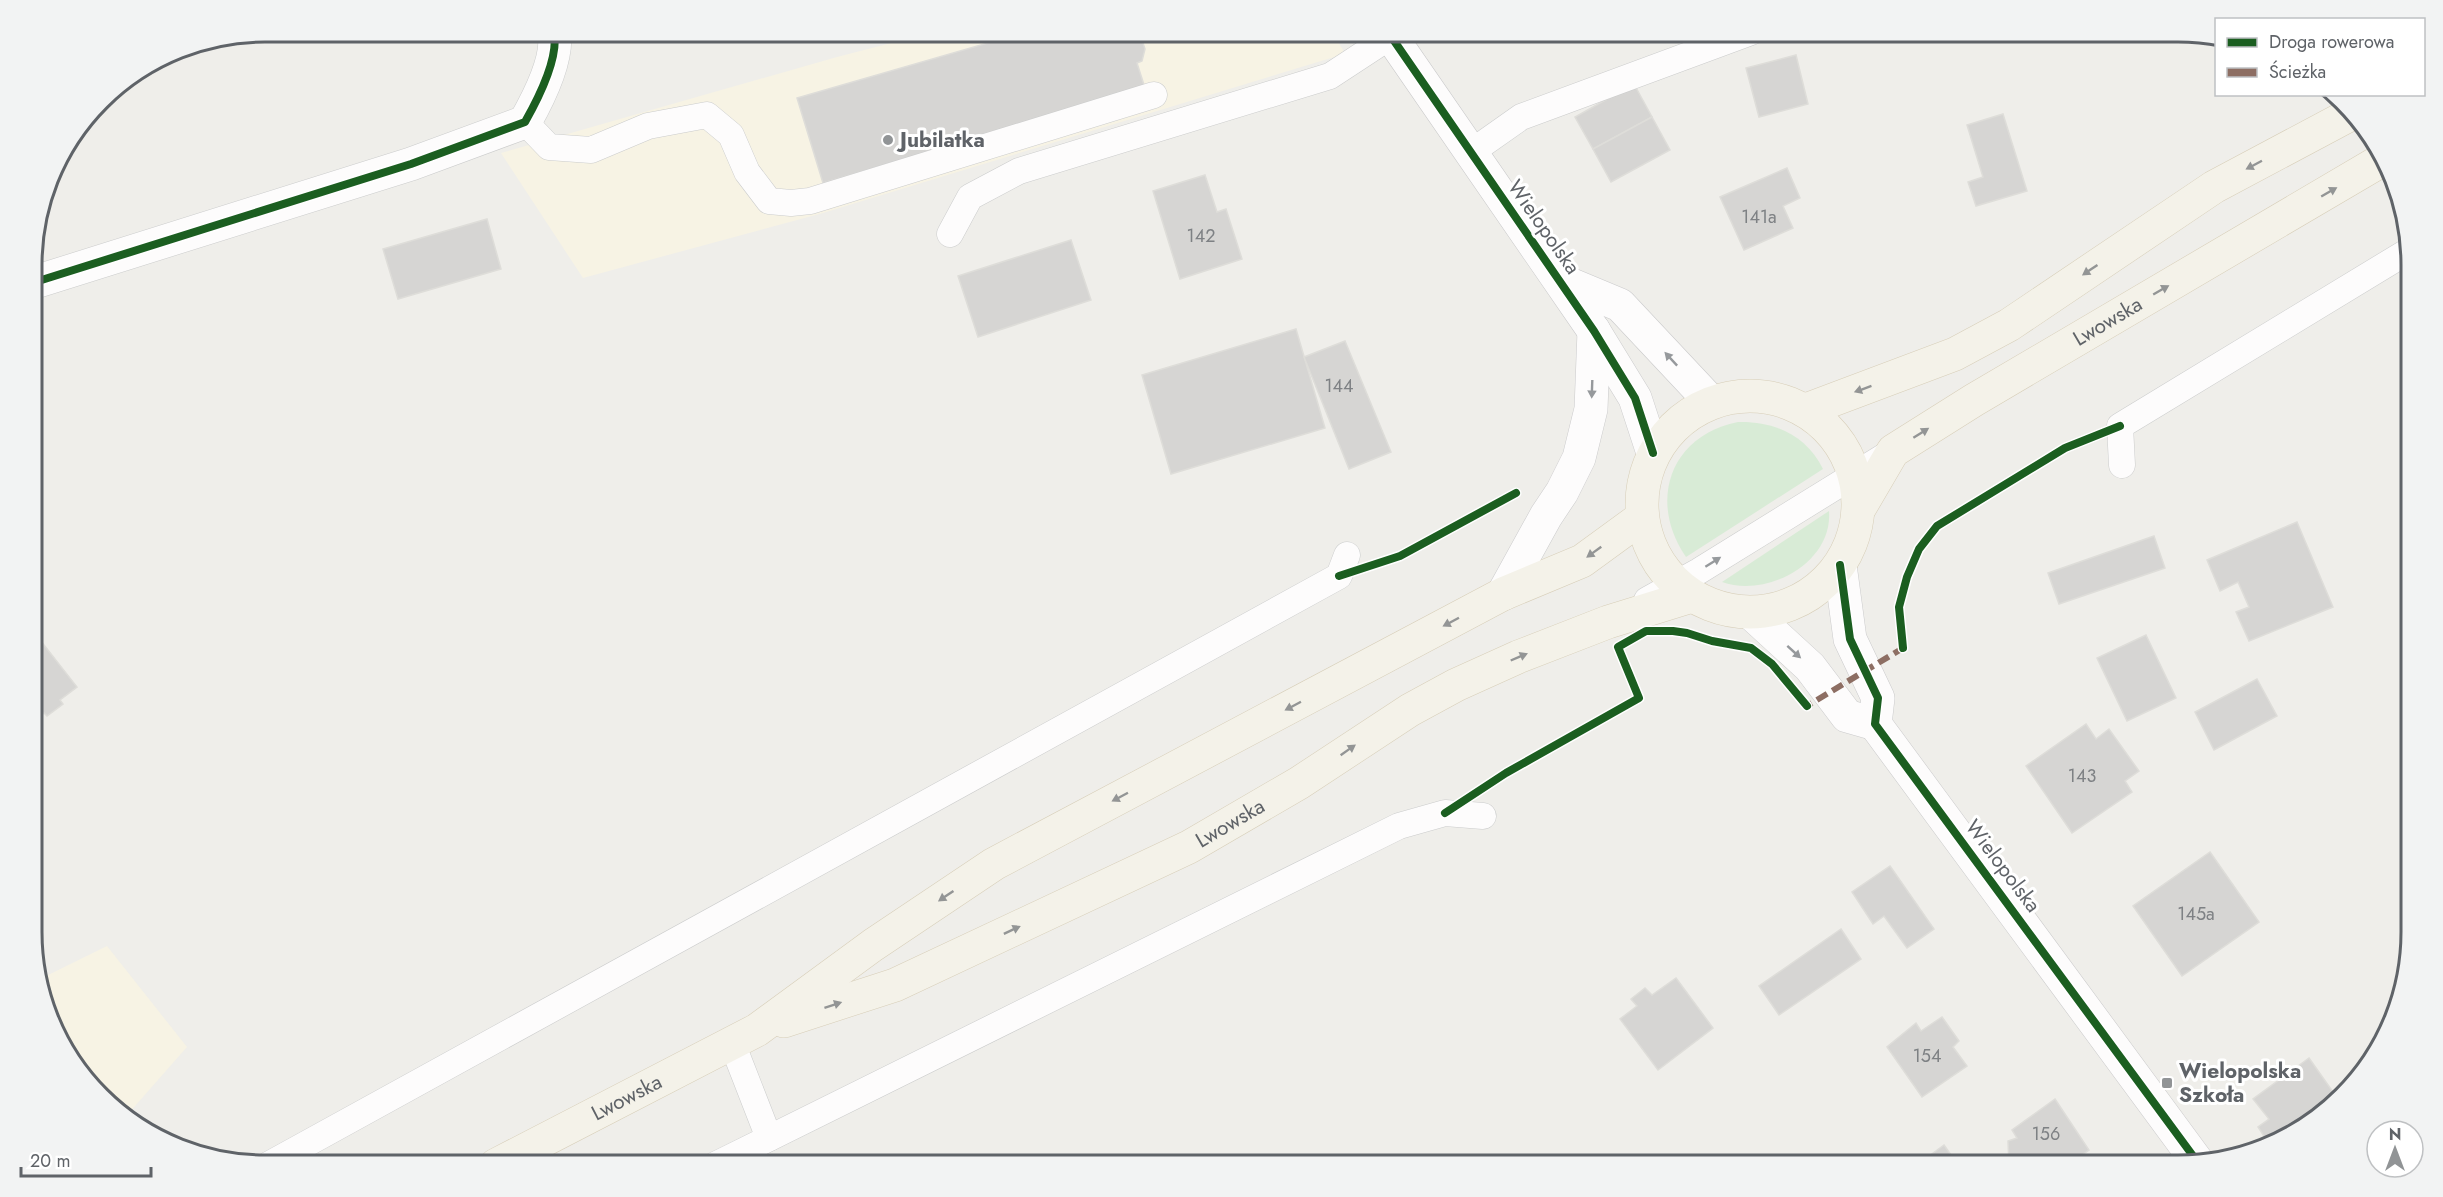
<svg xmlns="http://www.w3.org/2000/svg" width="2443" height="1197" font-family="Jost,sans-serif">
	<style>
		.commercial { fill: #f7f3e4 }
		.green { fill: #d8ebd6 }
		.building { fill: #d6d5d3; stroke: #deddd9; stroke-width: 1.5 }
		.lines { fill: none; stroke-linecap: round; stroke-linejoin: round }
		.lane-casing { stroke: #cbcccc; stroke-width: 27 }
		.street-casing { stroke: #cbcccc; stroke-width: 34 }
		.secondary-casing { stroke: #cacacb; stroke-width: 34 }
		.primary-casing { stroke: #d7ceb8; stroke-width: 34 }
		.lane { stroke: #fdfcfc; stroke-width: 26 }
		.street { stroke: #fdfcfc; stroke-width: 33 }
		.secondary { stroke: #fdfcfc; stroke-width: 33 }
		.primary { stroke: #f4f2e9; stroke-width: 33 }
		.quiet { stroke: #8d6e63; stroke-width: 6; stroke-dasharray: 12 6; stroke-linecap: butt }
		.cycleway-casing { stroke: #fff; stroke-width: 11 }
		.cycleway { stroke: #1b5e20; stroke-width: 8 }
		.oneway { fill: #939595 }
		.oneway2 { fill: #96999c }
		.poi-dot { fill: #919496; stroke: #fff; stroke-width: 2 }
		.labels { text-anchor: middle; stroke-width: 6; stroke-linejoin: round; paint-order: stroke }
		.number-label { font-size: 18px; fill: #7e8184 }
		.poi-label { font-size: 21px; font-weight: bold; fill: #5f6368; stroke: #fff; text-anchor: start }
		.street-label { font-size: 21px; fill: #5f6368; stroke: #fff }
		.rim { fill: none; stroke: #5f6368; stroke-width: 3 }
	</style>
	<rect width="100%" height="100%" fill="#efeeea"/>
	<g class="commercial">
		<polygon points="934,32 1332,32 1346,55 1331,58 823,213 583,278 501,153 837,57"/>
		<polygon points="107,946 187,1047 128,1114 79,1074 49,1021 38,980"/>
	</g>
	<g class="green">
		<path d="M1738,422C1774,421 1806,435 1823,469L1686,557C1648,502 1669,436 1738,422Z"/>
		<path d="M1829,511C1833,563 1767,598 1722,582Z"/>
	</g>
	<g class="building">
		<polygon points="1026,32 1135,32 1141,37 1145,49 1142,61 1137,63 1145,88 823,183 797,98"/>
		<polygon points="1796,55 1808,104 1759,117 1746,68"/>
		<polygon points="1634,84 1652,117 1593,149 1575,117"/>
		<polygon points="2003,114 2027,191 1976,206 1968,182 1983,177 1967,125"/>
		<polygon points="1652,117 1670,150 1611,182 1593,149"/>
		<polygon points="1787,168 1800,198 1783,206 1793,228 1744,250 1720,197"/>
		<polygon points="1205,175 1217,212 1226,209 1242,259 1180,279 1153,191"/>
		<polygon points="487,219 501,269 398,299 383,249"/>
		<polygon points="1071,240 1091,300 978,337 958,276"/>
		<polygon points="1296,329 1325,428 1171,474 1142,375"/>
		<polygon points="1345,341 1391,452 1349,469 1304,357"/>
		<polygon points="2297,522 2333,607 2249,641 2236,612 2249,607 2238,582 2220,591 2207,560"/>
		<polygon points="2154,536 2165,568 2059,604 2048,573"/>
		<polygon points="33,631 77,687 60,700 63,704 47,716 44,713 38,718 33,711"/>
		<polygon points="2146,635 2176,698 2127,721 2097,658"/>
		<polygon points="2257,679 2277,716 2214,750 2195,712"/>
		<polygon points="2086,724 2096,739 2109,729 2139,771 2125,781 2132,792 2072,833 2026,766"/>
		<polygon points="2210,852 2259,922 2182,976 2133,906"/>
		<polygon points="1890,866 1934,929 1907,948 1884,916 1873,924 1852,892"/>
		<polygon points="1841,929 1861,959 1779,1015 1759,986"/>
		<polygon points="1676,978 1713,1028 1658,1070 1620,1019 1637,1006 1631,999 1645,988 1652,995"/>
		<polygon points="1942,1017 1959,1041 1953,1047 1967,1066 1922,1097 1887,1047 1916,1023 1921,1031"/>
		<polygon points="2309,1058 2333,1092 2351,1079 2355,1084 2308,1126 2282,1139 2280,1136 2269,1144 2258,1127 2269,1119 2253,1099"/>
		<polygon points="2055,1099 2089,1150 2068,1165 2009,1165 2008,1141 2017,1138 2012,1130"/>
		<polygon points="1944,1145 1958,1165 1917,1165"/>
	</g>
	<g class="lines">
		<g class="lane-casing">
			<g id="lane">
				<polyline points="525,122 549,147 591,150 648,126 707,115 731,135 747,172 769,201 791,203 810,201 1154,95"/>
				<polyline points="1470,153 1521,117 1751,32"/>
				<polyline points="950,234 970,197 1019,171 1330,76 1391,36"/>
				<polyline points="2122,465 2120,426 2410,250"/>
				<polyline points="1647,600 1699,571 1893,451"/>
				<polyline points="732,1043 769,1138"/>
				<polyline points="268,1165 1339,576 1347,555"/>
				<polyline points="715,1165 1399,826 1445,813 1483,816"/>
			</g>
		</g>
		<g class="street-casing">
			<path id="street" d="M32,283L411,164L525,122C538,99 559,58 554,32"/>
		</g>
		<g class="secondary-casing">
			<g id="secondary">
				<polyline points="1388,32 1594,331 1635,398 1653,453"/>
				<polyline points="1560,280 1620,305 1711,402"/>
				<polyline points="1840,565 1850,639 1878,698 1875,724 2199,1164"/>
				<polyline points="1503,594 1546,516 1562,492 1579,458 1591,409 1594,331"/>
				<polyline points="1751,613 1810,667 1847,716 1875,724"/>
			</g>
		</g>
		<g class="primary-casing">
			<g id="primary">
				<circle cx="1750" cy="504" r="108"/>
				<polyline points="1806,410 1955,354 2009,325 2214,187 2353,113"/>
				<path id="s1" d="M1859,509L1893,451L1974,400L2382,160"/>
				<path id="s2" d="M784,1021L895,985L1189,847L1299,783L1410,710L1456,685L1518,657L1608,622L1692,596"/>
				<path id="s3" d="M496,1165L757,1030L873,945L994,864L1503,594L1582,561L1641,518"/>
			</g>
		</g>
		<use href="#lane" class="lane"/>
		<use href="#street" class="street"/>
		<use href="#secondary" class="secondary"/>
		<use href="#primary" class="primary"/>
		<polyline class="quiet" points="1803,701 1807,706 1903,648 1902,643"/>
		<g class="cycleway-casing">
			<g id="cycleway">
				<polyline points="1388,32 1594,331 1635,398 1653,453"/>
				<path d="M32,283L411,164L525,122C538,99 559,58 554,32"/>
				<polyline points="1840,565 1850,639 1878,698 1875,724 2199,1164"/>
				<polyline points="1339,576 1400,556 1516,493"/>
				<polyline points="1903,648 1899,607 1907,577 1919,549 1937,526 2065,448 2120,426"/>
				<polyline points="1445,813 1506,773 1639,698 1618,647 1646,631 1673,631 1687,633 1712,641 1751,648 1772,664 1807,706"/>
			</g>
		</g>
		<use href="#cycleway" class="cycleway"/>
	</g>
	<defs><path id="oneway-solid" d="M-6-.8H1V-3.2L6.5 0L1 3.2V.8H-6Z" transform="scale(1.5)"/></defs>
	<g class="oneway">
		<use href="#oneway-solid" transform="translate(2254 165) rotate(152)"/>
		<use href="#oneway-solid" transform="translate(2329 192) rotate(-30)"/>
		<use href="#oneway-solid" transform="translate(2090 270) rotate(146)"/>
		<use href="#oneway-solid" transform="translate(2161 290) rotate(-30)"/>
		<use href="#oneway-solid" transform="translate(1863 389) rotate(160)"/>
		<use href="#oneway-solid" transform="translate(1921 433) rotate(-32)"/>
		<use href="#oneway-solid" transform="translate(1594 552) rotate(144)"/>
		<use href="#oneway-solid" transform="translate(1451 622) rotate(152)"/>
		<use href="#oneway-solid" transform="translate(1519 657) rotate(-23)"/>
		<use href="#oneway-solid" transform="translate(1293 706) rotate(152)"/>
		<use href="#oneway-solid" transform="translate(1348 750) rotate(-35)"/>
		<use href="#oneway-solid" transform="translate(1120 797) rotate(152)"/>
		<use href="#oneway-solid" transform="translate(946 896) rotate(146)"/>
		<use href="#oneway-solid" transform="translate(1012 930) rotate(-25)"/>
		<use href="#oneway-solid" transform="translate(833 1005) rotate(-18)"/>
	</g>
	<g class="oneway2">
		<use href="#oneway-solid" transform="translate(1671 359) rotate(-133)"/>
		<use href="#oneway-solid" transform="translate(1592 389) rotate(92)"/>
		<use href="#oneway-solid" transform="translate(1713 562) rotate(-32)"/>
		<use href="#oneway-solid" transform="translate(1794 652) rotate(42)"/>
	</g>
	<g class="poi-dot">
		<circle cx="888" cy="140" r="6"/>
		<rect x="2161" y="1077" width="12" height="12" rx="3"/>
	</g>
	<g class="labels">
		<g class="number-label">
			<text x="1759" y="223">141a</text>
			<text x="1201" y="242">142</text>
			<text x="1339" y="392">144</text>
			<text x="2082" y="782">143</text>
			<text x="2196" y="920">145a</text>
			<text x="1927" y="1062">154</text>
			<text x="2046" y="1140">156</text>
		</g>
		<g class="poi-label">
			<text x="900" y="147">Jubilatka</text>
			<text x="2179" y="1078">Wielopolska<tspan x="2179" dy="24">Szkoła</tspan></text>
		</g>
		<g class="street-label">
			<text transform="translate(1544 227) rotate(55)" y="7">Wielopolska</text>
			<text dy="7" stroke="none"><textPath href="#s1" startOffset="318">Lwowska</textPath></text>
			<text dy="7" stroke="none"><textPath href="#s2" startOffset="489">Lwowska</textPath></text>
			<text transform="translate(2003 866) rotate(53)" y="7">Wielopolska</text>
			<text dy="7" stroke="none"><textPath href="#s3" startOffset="147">Lwowska</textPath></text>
		</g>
	</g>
	<path d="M0 0H2443V1197H0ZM265 42H2178A223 223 0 0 1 2401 265V932A223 223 0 0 1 2178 1155H265A223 223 0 0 1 42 932V265A223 223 0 0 1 265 42Z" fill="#f2f3f3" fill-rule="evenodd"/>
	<path class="rim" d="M265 42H2178A223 223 0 0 1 2401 265V932A223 223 0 0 1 2178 1155H265A223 223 0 0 1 42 932V265A223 223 0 0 1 265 42Z"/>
	<rect x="2215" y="18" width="210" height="78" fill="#ffffff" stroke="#bfc1c3" stroke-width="1.5"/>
	<rect x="2227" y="38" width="30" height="9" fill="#1b5e20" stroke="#bfc1c3" stroke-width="1.5"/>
	<text x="2269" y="48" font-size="18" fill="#5f6368">Droga rowerowa</text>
	<rect x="2227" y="68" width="30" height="9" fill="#8d6e63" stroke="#bfc1c3" stroke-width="1.5"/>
	<text x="2269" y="78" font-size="18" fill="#5f6368">Ścieżka</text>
	<g transform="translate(2395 1149)"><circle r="28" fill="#ffffff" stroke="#bfc1c3" stroke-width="1.5"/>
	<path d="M0-4.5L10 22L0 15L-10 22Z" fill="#919496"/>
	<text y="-9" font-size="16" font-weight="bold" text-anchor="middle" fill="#5f6368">N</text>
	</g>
	<path d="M21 1167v9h130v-9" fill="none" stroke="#5f6368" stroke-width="3"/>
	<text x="30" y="1167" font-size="18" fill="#5f6368" stroke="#ffffff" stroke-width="4.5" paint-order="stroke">20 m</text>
</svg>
